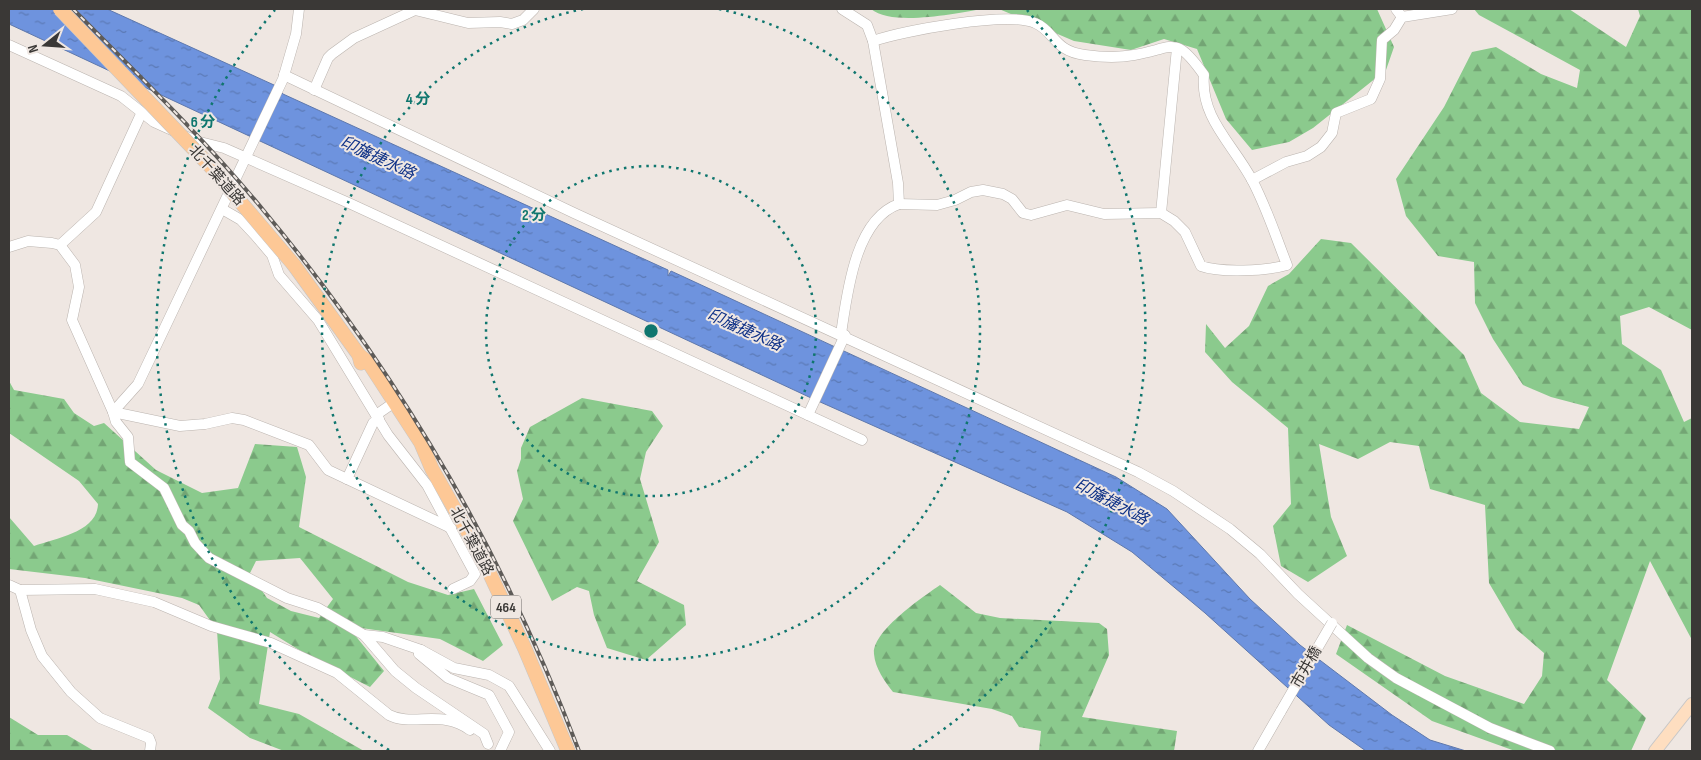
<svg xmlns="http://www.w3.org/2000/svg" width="1701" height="760" font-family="'Sofia Sans Condensed','Noto Sans JP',sans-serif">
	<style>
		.forest { fill: url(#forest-firs); fill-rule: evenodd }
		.water { fill: url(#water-ripples); stroke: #5e78ac }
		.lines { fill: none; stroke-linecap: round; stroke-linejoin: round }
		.minor-casing { stroke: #bbb4af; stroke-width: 11 }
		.major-casing { stroke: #c8c7c7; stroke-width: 14 }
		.highway-casing { stroke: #c8c7c7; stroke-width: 15 }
		.minor { stroke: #fff; stroke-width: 10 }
		.major { stroke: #fedec0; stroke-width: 12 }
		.highway { stroke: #fdc896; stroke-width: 14 }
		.rail-casing { stroke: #5e5b58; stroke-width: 4 }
		.rail { stroke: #efe7e2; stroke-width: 2; stroke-dasharray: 5.5; stroke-linecap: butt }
		.minor-bridge-casing { stroke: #bbb4af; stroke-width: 11; stroke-linecap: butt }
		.highway-bridge-casing { stroke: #c8c7c7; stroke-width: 15; stroke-linecap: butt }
		.minor-bridge { stroke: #fff; stroke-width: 10 }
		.highway-bridge { stroke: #fdc896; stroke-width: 14 }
		.ring { fill: none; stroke: #0f766e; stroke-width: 2.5; stroke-dasharray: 2.5 5 }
		.labels { text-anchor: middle; stroke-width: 4; stroke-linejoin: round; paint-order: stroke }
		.shield { fill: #efe7e2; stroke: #706c6a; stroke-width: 1 }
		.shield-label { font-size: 14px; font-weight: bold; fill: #3a3836 }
		.street-label { font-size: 15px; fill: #3a3836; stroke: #efe7e2 }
		.water-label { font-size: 16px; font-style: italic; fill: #0f3288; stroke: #efe7e2 }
		.centre { fill: #0f766e; stroke: #efe7e2; stroke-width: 2.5 }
		.ring-label { font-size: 15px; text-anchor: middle; font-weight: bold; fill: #0f766e; stroke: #efe7e2; stroke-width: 4; stroke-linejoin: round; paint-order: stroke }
	</style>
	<defs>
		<pattern id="forest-firs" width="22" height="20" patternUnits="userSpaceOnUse" patternTransform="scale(1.25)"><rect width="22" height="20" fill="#8bca8d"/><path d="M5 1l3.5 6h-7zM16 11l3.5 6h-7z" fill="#73a574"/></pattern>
		<pattern id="water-ripples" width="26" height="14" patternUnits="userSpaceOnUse" patternTransform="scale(1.25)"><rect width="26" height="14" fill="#6e93de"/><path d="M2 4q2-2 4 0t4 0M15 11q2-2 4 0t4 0" fill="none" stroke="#5b79b5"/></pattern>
	</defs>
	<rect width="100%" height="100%" fill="#efe7e2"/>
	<g class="forest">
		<path d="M871,9H983C956,13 893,27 871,9Z"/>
		<polygon points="999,9 1377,9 1394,47 1386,70 1313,128 1289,142 1252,150 1226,119 1197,49 1164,39 1131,50 1074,41"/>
		<polygon points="1474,9 1569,9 1626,47 1640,16 1638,9 1692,9 1692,330 1649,307 1620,316 1622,344 1661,370 1684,422 1692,418 1692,640 1650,561 1607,680 1646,718 1631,751 1515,751 1432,721 1336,654 1347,625 1445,676 1524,704 1542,676 1544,653 1516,629 1489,583 1485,505 1430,489 1419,446 1390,442 1358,459 1319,444 1331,517 1347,556 1308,582 1281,566 1273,526 1291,504 1288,428 1232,382 1205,352 1206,324 1225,348 1249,326 1268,286 1289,274 1321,239 1351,243 1464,355 1481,393 1520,422 1579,429 1589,407 1551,397 1523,385 1493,339 1475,303 1474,262 1438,256 1406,216 1396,179 1444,107 1472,52 1496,47 1541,74 1577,88 1580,70 1479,15"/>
		<path d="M9,381L14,390L64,399L74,413L94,426L104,423L156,470L202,493L238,488L255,444L297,447L306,477L299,527L408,582L448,595L474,589L503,645L483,661L440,639L361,628L354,634L384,671L370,687L309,656L270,632L259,704L299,714L364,751H284L250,738L208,708L220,679L217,630L199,605L182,598L85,578L9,569V517L34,546C57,538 97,532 98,504L79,481L9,433ZM300,558L333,599L319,618L291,611L267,598L250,573L256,561Z"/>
		<polygon points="582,398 652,411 663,426 646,452 640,479 659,542 637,581 684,605 686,625 646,660 607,648 594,615 589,591 577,587 552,601 513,521 523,499 517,471 521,459 521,448 530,427"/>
		<path d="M940,585L976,613L1000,618L1099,623L1107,629L1109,655L1082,717L1177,731L1174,751H1039L1041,731L1019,727L1012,716L992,709L893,692C885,682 875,668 874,654C872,631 923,597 940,585Z"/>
		<polygon points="9,717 38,735 67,735 94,751 9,751"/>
	</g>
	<polygon class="water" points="9,9 107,9 274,85 283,94 668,270 668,276 671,271 1116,477 1167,509 1250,599 1300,645 1392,715 1430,740 1466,751 1366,751 1329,725 1205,613 1132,552 1067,512 809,397 9,24"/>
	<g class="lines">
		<g class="minor-casing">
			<g id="minor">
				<polyline points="299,9 296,34 283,79 138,384 113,412 116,422 128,437 130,462 164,488 182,525 189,531 195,543 209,558 287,598 318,608 364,635 395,671 416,688 484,734 488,744"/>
				<polyline points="1396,9 1402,17"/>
				<path d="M873,41C903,31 1007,11 1035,23C1055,31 1053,51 1085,55C1100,57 1118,58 1134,55C1175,48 1175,34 1204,75C1200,118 1233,144 1252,180C1266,206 1276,237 1287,265C1267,271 1220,273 1201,266L1185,232L1174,221L1161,213L1104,214L1067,205L1031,215L1023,213L1012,199L1003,194L983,190L971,192L955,200L937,205L899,204"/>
				<polyline points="9,45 121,96 154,122 196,141 224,148 351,204 862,440"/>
				<polyline points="284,75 574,213 1138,472 1173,491 1230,529 1260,554 1298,594 1368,658 1396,678 1490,728 1550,751"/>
				<polyline points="314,90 328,58 332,54 354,38 415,10 468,23 500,22 512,24 523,20 534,9"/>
				<polyline points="1252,180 1286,162 1307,156 1321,147 1332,133 1336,113 1371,99 1380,79 1382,40 1394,30 1402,17 1452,9"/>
				<polyline points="222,209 241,220 255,235 272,255 279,275 318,320 388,435 427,485 475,574 470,581 453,589"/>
				<polyline points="1161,213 1177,48"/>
				<polyline points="60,245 96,212 141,114"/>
				<polyline points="9,247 28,241 52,243 60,245 75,265 79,287 72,320 113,412 180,426 205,424 232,418 244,420 309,445 328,470 451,528"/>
				<path d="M841,334C847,294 855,219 899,204L898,183L873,41L867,25L842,9"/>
				<polyline points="376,415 389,406"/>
				<polyline points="808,415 845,335"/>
				<polyline points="347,479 373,423 379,419"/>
				<path d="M9,585L20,590L95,589L154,602L211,626L271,643L337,673L389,715C412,727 443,709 470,730"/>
				<polyline points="20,590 31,630 42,656 71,692 100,718 149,738 151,743 150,751"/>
				<polyline points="364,635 383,637 421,650"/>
				<polyline points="500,751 509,732 489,695 448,678 419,654 421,650 454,668 489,675 509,686 550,751"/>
				<polyline points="1258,751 1281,711"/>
			</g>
		</g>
		<g class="major-casing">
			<polyline id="major" points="1655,751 1692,704"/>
		</g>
		<g class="highway-casing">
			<g id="highway">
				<polyline points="294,265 359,355 361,363"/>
				<polyline points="359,355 369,363 421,443 432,469 483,559 525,649 568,751"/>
			</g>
		</g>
		<use href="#minor" class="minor"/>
		<use href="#major" class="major"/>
		<use href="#highway" class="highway"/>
		<g class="rail-casing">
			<path id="rail" d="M73,9C138,75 205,139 264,211C399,373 504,554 579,751"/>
		</g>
		<use href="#rail" class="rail"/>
		<g class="minor-bridge-casing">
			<polyline id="minor-bridge" points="1281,711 1332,623"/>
		</g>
		<g class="highway-bridge-casing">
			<polyline id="highway-bridge" points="60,9 210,166 294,265"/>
		</g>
		<use href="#minor-bridge" class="minor-bridge"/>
		<use href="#highway-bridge" class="highway-bridge"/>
	</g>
	<g class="ring">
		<circle cx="651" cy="331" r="165"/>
		<path d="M719 9A329 329 0 1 1 583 9"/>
		<path d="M389 750A494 494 0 0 1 275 10M1027 10A494 494 0 0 1 913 750"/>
	</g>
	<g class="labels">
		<rect class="shield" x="491" y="595.5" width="30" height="23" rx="4"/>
		<g class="shield-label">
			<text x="506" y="612">464</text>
		</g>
		<g class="street-label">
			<text transform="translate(217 175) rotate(48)" y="5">北千葉道路</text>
			<text transform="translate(472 541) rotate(62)" y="5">北千葉道路</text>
			<text transform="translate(1306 667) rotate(-60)" y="5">市井橋</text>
		</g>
		<g class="water-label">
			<text transform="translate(378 157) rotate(25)" y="6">印旛捷水路</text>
			<text transform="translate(745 329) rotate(24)" y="6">印旛捷水路</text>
			<text transform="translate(1112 501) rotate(28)" y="6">印旛捷水路</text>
		</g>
	</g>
	<circle cx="651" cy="331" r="8" class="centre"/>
	<g class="ring-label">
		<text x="418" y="104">4 分</text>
		<text x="203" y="127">6 分</text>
		<text x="534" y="220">2 分</text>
	</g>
	<rect width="1701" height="760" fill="none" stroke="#3a3836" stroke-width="20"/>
	<g transform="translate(45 45) rotate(253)" stroke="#efe7e2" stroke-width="4" paint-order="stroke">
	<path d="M0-4L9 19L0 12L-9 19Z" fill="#3a3836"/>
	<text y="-8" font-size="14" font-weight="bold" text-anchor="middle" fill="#3a3836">N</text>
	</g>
</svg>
